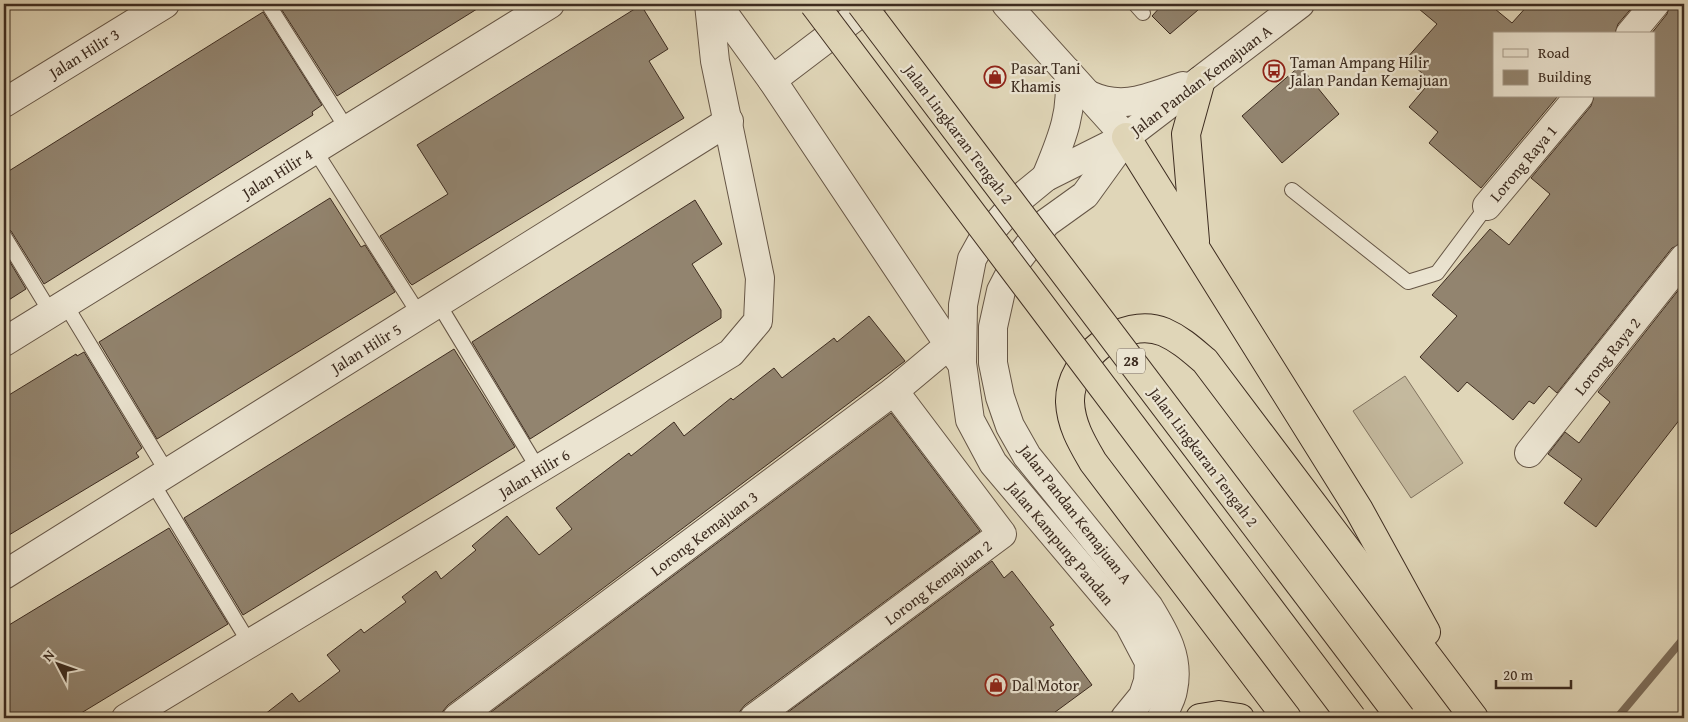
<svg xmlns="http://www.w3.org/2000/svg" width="1688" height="722" font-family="'Gentium Book Plus',serif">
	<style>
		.garden { fill: #c4b99e; stroke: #80725f }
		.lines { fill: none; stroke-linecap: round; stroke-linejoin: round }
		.stream { stroke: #7e6f5c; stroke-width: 8 }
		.building { fill: #92846f; stroke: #3d2c20 }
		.service-casing { stroke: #665646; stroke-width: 16 }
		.minor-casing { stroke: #665646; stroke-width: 30 }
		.tertiary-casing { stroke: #665646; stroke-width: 30 }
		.trunk-casing { stroke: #3d2c20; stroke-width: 30 }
		.service { stroke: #ebe4d1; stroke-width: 14 }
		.minor { stroke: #ebe4d1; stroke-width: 28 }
		.tertiary { stroke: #ebe4d1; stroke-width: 28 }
		.trunk { stroke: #e0d6b8; stroke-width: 28 }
		.trunk-bridge-casing { stroke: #3d2c20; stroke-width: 30; stroke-linecap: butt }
		.trunk-bridge { stroke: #e0d6b8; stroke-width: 28 }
		.labels { text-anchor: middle; stroke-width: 4.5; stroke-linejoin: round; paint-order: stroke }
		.shield { fill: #ebe4d1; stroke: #716355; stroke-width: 1 }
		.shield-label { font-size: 15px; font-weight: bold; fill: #3d2c20 }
		.street-label { font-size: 16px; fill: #3d2c20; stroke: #ebe4d1 }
		.poi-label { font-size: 16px; fill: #3d2c20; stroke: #ebe4d1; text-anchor: start }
	</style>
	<rect width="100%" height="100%" fill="#e0d6b8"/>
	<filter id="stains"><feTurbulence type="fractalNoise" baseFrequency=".004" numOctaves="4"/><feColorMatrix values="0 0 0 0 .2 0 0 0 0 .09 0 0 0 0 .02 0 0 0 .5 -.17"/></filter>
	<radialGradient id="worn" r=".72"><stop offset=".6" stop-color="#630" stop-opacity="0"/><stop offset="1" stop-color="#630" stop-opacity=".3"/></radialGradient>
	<polygon class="garden" points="1405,376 1463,463 1411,498 1353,411"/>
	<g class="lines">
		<polyline class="stream" points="1617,718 1684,638"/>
	</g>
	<g class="building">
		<polygon points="278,4 485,4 337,96"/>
		<polygon points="1163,4 1205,4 1170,34 1152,16"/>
		<polygon points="1413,4 1489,4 1512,23 1529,4 1635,4 1618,24 1615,34 1494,34 1494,96 1558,96 1481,188 1429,143 1438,132 1409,107 1431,81 1406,59 1437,24"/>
		<polygon points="1670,4 1684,4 1684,243 1672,248 1557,393 1549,386 1534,404 1529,401 1513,420 1467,382 1458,392 1420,357 1457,316 1432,295 1490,229 1509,245 1550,194 1531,178 1591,106 1594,96 1654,96 1654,34 1651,34 1667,14"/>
		<polygon points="641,5 668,49 649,61 684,118 412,285 410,283 380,236 448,194 417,145"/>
		<polygon points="263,12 322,105 312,112 313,115 44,284 11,231 4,227 4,174"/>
		<polygon points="1300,66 1339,114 1282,163 1242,116"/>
		<polygon points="330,198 361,247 365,245 395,292 157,439 99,342"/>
		<polygon points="695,200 722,244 692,264 721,310 721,318 530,439 472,342"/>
		<polygon points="4,252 26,289 4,303"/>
		<polygon points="1684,283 1684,414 1596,527 1564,503 1582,479 1548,454 1565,432 1579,443 1610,402 1598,392"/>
		<polygon points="869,316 905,361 448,705 443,711 442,718 260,718 292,693 299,702 340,671 327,655 361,629 364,633 406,602 402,597 436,571 441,579 476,550 472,546 507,516 539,555 572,529 556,508 629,453 631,456 674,422 684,436 731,398 733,400 774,368 782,378 834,338 837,342"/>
		<polygon points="454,349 515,447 243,615 184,518"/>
		<polygon points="84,352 142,448 136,453 139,457 4,538 4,398 76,354 77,356"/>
		<polygon points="891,413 980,531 745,705 740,711 739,718 483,718"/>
		<polygon points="169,528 228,624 73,718 4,718 4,628"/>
		<polygon points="992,561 1004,578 1012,571 1054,625 1050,627 1092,685 1047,718 780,718"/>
	</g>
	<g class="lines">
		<g class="service-casing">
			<g id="service">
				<polyline points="268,4 347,129"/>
				<polyline points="1135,4 1143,13"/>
				<polyline points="314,149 419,314"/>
				<polyline points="1292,190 1408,282 1437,273 1487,206"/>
				<polyline points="4,236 51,313"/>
				<polyline points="438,303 539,470"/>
				<polyline points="65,304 167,472"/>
				<polyline points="152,482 250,644"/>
			</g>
		</g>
		<g class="minor-casing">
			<g id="minor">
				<polyline points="717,4 772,80 959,360"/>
				<polyline points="1006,4 1126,137"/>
				<polyline points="1630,34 1655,4"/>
				<polyline points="772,80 872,4"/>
				<polyline points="4,103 165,4"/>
				<polyline points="1487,206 1579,96"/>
				<polyline points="4,342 550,4"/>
				<polyline points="1529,453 1684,258"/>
				<polyline points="4,575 729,121"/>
				<polyline points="126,718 731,353 758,321 760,278 715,61 709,4"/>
				<polyline points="457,718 894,391 949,345"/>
				<polyline points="754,718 1002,534 894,391"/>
			</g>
		</g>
		<g class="tertiary-casing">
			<g id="tertiary">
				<path d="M1089,95C1124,111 1149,97 1183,86"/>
				<path d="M1124,141L1085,195L1046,223L1016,262L1001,291L993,327V363L1000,397L1010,426L1027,456L1149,607C1165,633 1180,658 1173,690C1172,699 1165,710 1161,718"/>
				<path d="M1046,177C1060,143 1075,110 1068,72"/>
				<polyline points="1125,718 1143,696 1148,681 1149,662 1129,624 993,463 970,420 962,363 963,305 972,259 982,241 1018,200 1046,177 1126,137 1300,4"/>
			</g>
		</g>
		<g class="trunk-casing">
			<g id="trunk">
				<polyline points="1126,137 1359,510 1426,632"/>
				<polyline points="1195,241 1186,134 1201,80"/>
				<polyline points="1200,718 1219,715 1240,718"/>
				<path d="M1287,718L1093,462C1082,443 1071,425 1070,402C1069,359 1123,315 1164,332C1180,339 1192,350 1205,361L1474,718"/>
			</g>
		</g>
		<use href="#service" class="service"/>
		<use href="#minor" class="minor"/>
		<use href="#tertiary" class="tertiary"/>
		<use href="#trunk" class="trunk"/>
		<g class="trunk-bridge-casing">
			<g id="trunk-bridge">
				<polyline points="814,4 1352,718"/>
				<polyline points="861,4 1401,718"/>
			</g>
		</g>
		<use href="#trunk-bridge" class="trunk-bridge"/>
	</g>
	<defs>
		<g id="bus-ring" transform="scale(1.125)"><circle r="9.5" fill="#ebe4d1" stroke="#8f2418" stroke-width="1.5"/><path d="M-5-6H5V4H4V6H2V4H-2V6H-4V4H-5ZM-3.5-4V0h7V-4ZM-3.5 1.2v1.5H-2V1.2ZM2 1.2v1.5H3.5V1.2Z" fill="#8f2418"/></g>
		<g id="shop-ring" transform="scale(1.125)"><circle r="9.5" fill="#ebe4d1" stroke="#8f2418" stroke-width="1.5"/><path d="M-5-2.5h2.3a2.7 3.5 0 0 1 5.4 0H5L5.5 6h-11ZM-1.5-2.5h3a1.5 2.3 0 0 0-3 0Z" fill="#8f2418"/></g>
	</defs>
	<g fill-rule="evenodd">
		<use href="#bus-ring" x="1274" y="71"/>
		<use href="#shop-ring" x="995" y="77"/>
		<use href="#shop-ring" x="996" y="685"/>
	</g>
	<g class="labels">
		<rect class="shield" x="1117" y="348.5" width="28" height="25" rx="4"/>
		<g class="shield-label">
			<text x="1131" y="366">28</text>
		</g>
		<g class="street-label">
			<text transform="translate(84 53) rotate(-32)" y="6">Jalan Hilir 3</text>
			<text transform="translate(1201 80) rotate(-37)" y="6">Jalan Pandan Kemajuan A</text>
			<text transform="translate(959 134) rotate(53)" y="6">Jalan Lingkaran Tengah 2</text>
			<text transform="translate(1523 163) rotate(-50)" y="6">Lorong Raya 1</text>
			<text transform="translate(277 173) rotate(-32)" y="6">Jalan Hilir 4</text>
			<text transform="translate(366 348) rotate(-32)" y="6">Jalan Hilir 5</text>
			<text transform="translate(1607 356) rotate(-51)" y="6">Lorong Raya 2</text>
			<text transform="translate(1204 457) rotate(53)" y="6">Jalan Lingkaran Tengah 2</text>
			<text transform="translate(534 473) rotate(-31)" y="6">Jalan Hilir 6</text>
			<text transform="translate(1076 514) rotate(52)" y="6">Jalan Pandan Kemajuan A</text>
			<text transform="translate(704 533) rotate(-37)" y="6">Lorong Kemajuan 3</text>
			<text transform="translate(1061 543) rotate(50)" y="6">Jalan Kampung Pandan</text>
			<text transform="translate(938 582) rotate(-37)" y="6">Lorong Kemajuan 2</text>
		</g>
		<g class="poi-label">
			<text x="1290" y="68">Taman Ampang Hilir<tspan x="1290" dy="18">Jalan Pandan Kemajuan</tspan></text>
			<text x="1011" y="74">Pasar Tani<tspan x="1011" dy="18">Khamis</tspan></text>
			<text x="1012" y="691">Dal Motor</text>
		</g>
	</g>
	<rect width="1688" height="722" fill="none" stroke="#e0d6b8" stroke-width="20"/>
	<rect x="5" y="5" width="1678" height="712" fill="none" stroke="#3d2c20" stroke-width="2.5"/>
	<rect x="10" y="10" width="1668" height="702" fill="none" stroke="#3d2c20"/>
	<rect x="1493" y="32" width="162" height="65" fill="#ebe4d1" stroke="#a59a8a"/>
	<rect x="1503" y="49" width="25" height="8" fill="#ebe4d1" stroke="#a59a8a"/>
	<text x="1538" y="58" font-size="15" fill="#3d2c20">Road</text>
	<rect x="1503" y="70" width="25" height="15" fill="#92846f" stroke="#a59a8a"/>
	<text x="1538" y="82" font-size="15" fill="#3d2c20">Building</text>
	<g transform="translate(58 664) rotate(311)" stroke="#ebe4d1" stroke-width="4" paint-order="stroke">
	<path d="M0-4L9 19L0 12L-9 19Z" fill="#3d2c20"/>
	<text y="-8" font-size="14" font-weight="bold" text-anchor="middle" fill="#3d2c20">N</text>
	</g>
	<path d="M1496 680v8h75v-8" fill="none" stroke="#3d2c20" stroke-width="2.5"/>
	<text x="1503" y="680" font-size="15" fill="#3d2c20" stroke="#ebe4d1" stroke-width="4" paint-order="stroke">20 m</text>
	<rect width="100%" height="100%" filter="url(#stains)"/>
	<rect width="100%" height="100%" fill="url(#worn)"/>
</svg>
